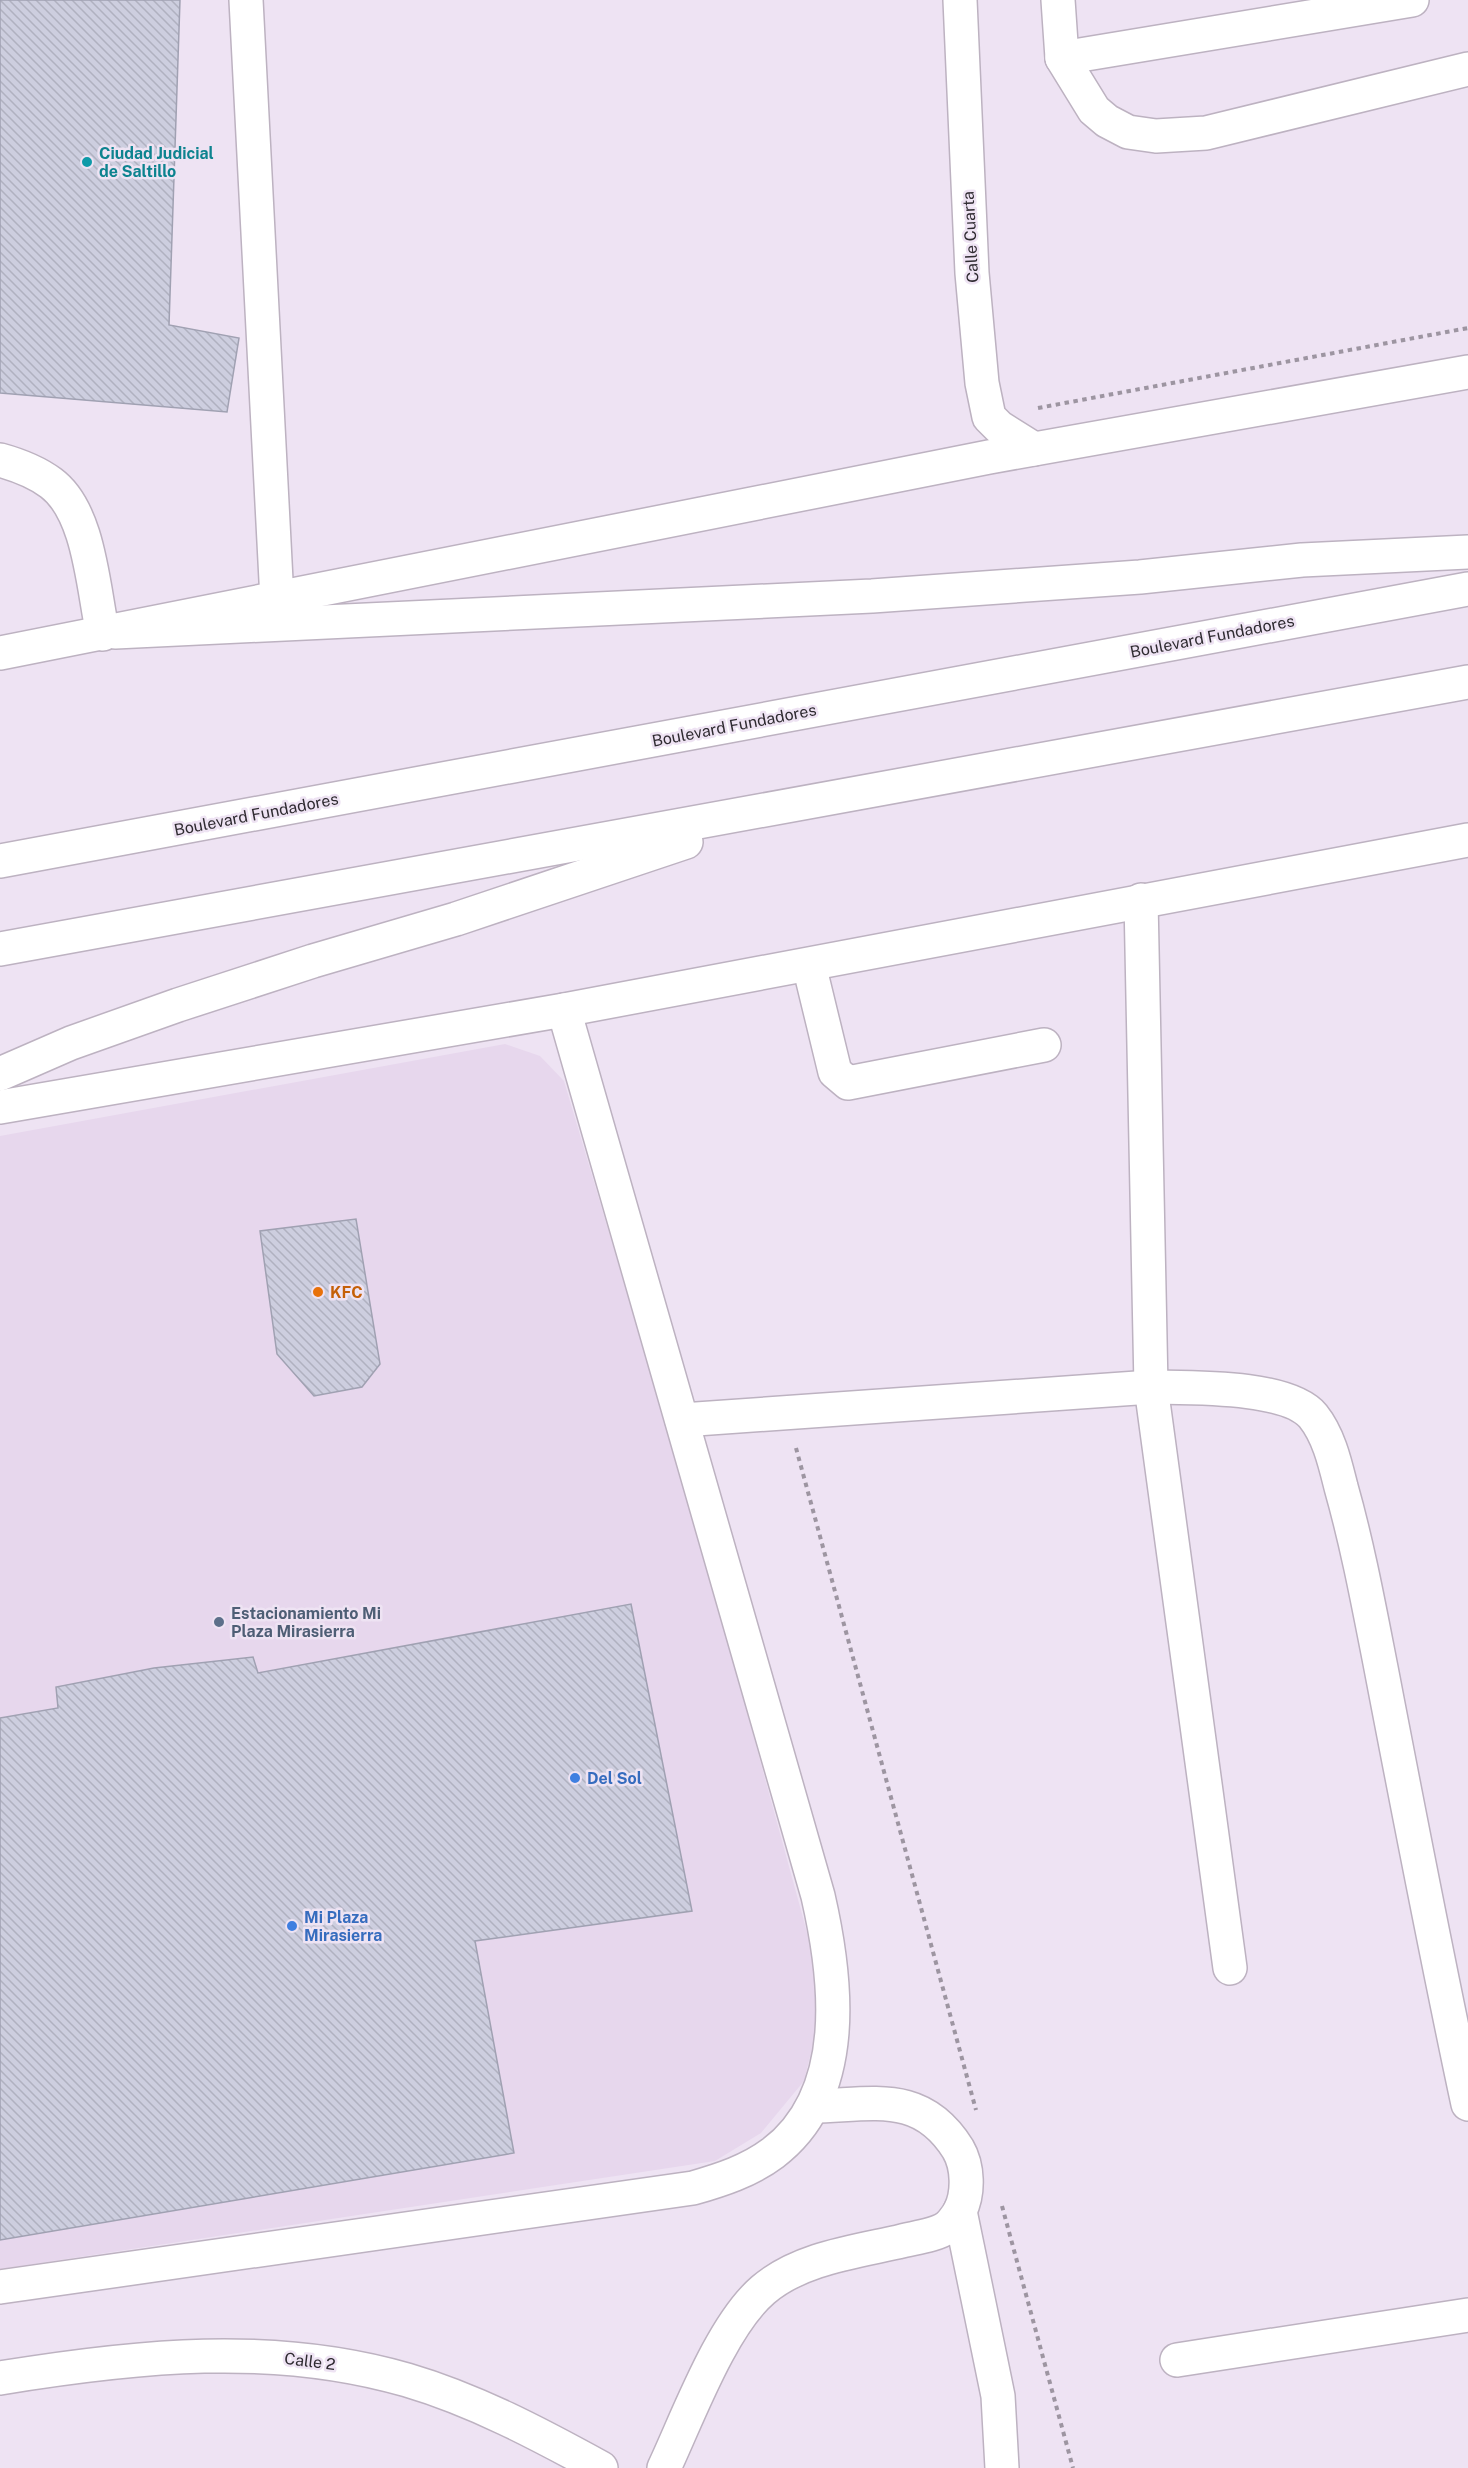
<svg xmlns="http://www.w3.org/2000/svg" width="1468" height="2468" font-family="'Public Sans',sans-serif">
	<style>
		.built { fill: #e7d7ed }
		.building { fill: url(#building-back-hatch); stroke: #a0a1b2; stroke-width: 1.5 }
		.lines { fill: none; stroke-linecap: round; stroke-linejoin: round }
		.minor-casing { stroke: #bdb2c1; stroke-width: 36 }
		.major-casing { stroke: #bdb2c1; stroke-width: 36 }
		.highway-casing { stroke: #bdb2c1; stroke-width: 36 }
		.path { stroke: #9d95a1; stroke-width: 4; stroke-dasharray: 4.5 4.5; stroke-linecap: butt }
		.minor { stroke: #fff; stroke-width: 33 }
		.major { stroke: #fff; stroke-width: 33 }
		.highway { stroke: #fff; stroke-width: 33 }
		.culture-dot { fill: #0f9aa8; stroke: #eee3f3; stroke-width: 2 }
		.food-dot { fill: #e8710a; stroke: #eee3f3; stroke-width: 2 }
		.service-dot { fill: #5c6f8a; stroke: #eee3f3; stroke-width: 2 }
		.shop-dot { fill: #3f7fe0; stroke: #eee3f3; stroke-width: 2 }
		.labels { text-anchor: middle; stroke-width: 5; stroke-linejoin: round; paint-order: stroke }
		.culture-label { font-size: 16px; font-weight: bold; fill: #0d838f; stroke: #eee3f3; text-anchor: start }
		.street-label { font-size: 16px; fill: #2f2b31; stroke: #eee3f3 }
		.food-label { font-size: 16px; font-weight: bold; fill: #c56008; stroke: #eee3f3; text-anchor: start }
		.service-label { font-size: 16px; font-weight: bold; fill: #4e5e75; stroke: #eee3f3; text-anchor: start }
		.shop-label { font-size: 16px; font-weight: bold; fill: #366cbe; stroke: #eee3f3; text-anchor: start }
	</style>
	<defs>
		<pattern id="building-back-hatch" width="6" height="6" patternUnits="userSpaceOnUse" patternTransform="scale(1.5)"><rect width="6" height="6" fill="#cdcedf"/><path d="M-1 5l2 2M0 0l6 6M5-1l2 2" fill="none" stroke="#b0b1c0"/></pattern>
	</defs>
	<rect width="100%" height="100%" fill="#eee3f3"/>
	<polygon class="built" points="505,1044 540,1056 564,1081 695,1522 817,1969 817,2028 804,2081 761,2133 715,2161 0,2269 0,1136"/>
	<g class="building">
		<polygon points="0,0 180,0 169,325 239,338 227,412 0,393"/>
		<polygon points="356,1219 380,1364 362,1387 314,1396 277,1354 260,1231"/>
		<polygon points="631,1604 692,1911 475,1941 514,2153 0,2240 0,1718 58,1708 56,1687 154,1668 253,1657 258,1673"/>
	</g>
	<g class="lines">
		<g class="minor-casing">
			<g id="minor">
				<polyline points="246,0 277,600"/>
				<polyline points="960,0 972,273 982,383 989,417 999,427 1034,449"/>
				<polyline points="1058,0 1062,58 1094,110 1107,121 1128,132 1156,136 1206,133 1468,69"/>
				<polyline points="1062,58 1412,0"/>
				<path d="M0,460C18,465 35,471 51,483C90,512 93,589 103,634"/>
				<polyline points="1141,900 1151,1387 1230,1968"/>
				<polyline points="809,965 835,1072 848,1083 1044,1045"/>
				<path d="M682,1420L1151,1387C1189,1388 1287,1385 1313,1416C1329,1436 1335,1463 1341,1487C1358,1547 1369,1607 1381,1668C1409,1814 1437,1959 1468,2104"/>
				<polyline points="960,2211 998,2396 1002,2468"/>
				<path d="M0,2287L693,2188C721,2180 749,2171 773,2153C851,2094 837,1979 818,1896L564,1010"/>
				<polyline points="1177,2360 1468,2315"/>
				<path d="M0,2378C135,2356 273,2341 407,2380C475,2400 539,2434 601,2468"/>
				<path d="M664,2468C688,2417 721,2326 763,2290C799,2259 853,2252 898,2242C912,2238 934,2236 946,2228C950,2226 958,2215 960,2211C969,2193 968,2166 958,2149C921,2090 874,2105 813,2106"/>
			</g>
		</g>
		<g class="major-casing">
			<g id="major">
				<polyline points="0,653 989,457 1468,372"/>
				<polyline points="0,1107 564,1010 1468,840"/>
			</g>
		</g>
		<g class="highway-casing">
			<g id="highway">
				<polyline points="115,632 872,596 1140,577 1302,560 1468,552"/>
				<polyline points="0,861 1468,589"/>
				<polyline points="0,949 1468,682"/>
				<polyline points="0,1074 71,1043 178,1005 313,961 456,919 686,842"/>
			</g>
		</g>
		<g class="path">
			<polyline points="1038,408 1468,328"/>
			<polyline points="796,1448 976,2110"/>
			<polyline points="1002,2206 1073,2468"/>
		</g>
		<use href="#minor" class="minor"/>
		<use href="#major" class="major"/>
		<use href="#highway" class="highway"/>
	</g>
	<circle class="culture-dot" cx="87" cy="162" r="6"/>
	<circle class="food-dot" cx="318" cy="1292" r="6"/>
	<circle class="service-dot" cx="219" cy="1622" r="6"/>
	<g class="shop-dot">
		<circle cx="575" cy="1778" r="6"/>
		<circle cx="292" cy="1926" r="6"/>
	</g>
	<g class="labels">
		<g class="culture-label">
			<text x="99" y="159">Ciudad Judicial<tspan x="99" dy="18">de Saltillo</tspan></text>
		</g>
		<g class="street-label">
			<text transform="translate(970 237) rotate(-93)" y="6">Calle Cuarta</text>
			<text transform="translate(1212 636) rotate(-11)" y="6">Boulevard Fundadores</text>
			<text transform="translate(734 725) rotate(-11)" y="6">Boulevard Fundadores</text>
			<text transform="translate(256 814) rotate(-11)" y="6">Boulevard Fundadores</text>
			<text transform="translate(310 2361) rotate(7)" y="6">Calle 2</text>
		</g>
		<g class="food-label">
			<text x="330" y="1298">KFC</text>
		</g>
		<g class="service-label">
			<text x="231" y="1619">Estacionamiento Mi<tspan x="231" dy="18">Plaza Mirasierra</tspan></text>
		</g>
		<g class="shop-label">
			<text x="587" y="1784">Del Sol</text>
			<text x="304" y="1923">Mi Plaza<tspan x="304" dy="18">Mirasierra</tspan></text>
		</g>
	</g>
</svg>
